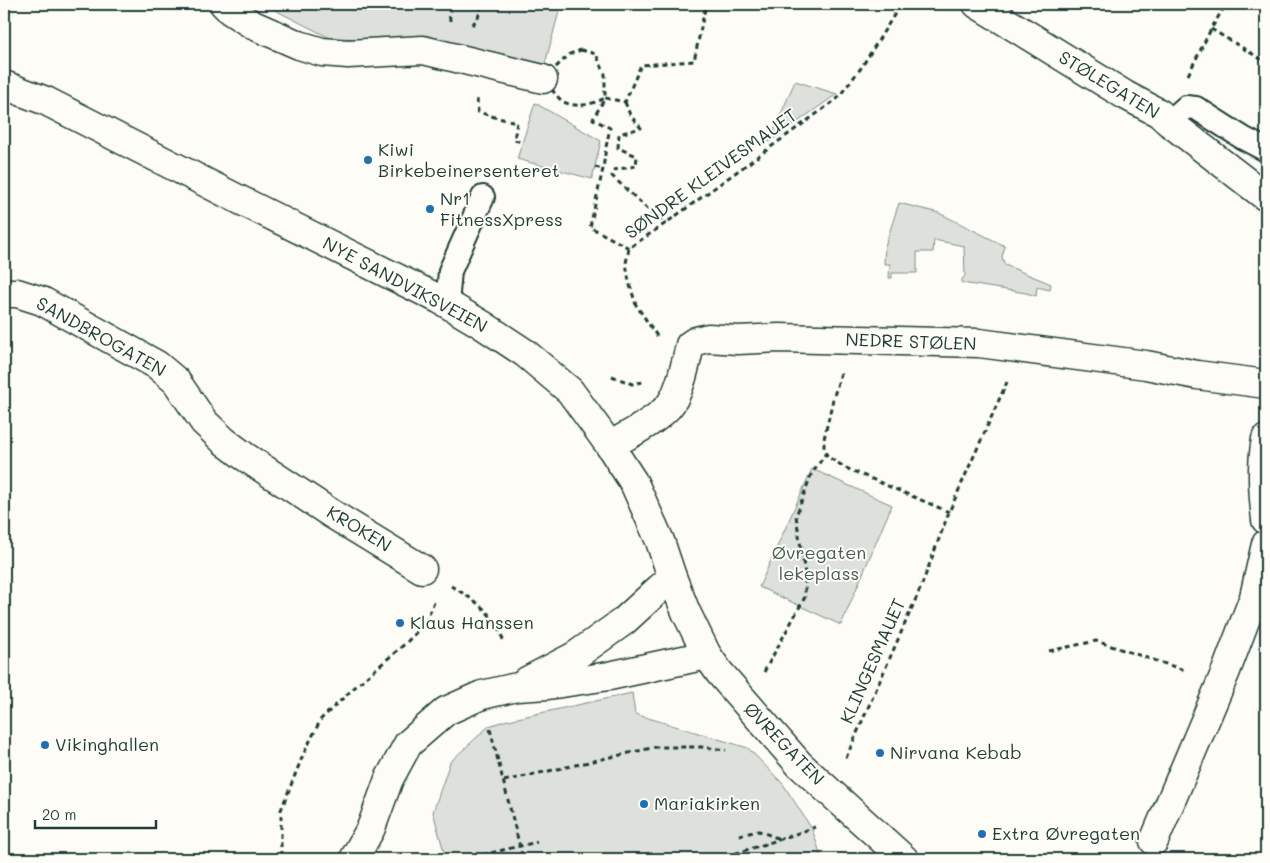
<svg xmlns="http://www.w3.org/2000/svg" width="1270" height="863" font-family="Mali,sans-serif">
	<style>
		.green { fill: #dde0db; stroke: #7e8e88 }
		.lines { fill: none; stroke-linecap: round; stroke-linejoin: round }
		.service-casing { stroke: #1f3d34; stroke-width: 26 }
		.pedestrian-casing { stroke: #1f3d34; stroke-width: 31 }
		.minor-casing { stroke: #1f3d34; stroke-width: 31 }
		.tertiary-casing { stroke: #1f3d34; stroke-width: 31 }
		.secondary-casing { stroke: #1f3d34; stroke-width: 31 }
		.path { stroke: #1f3d34; stroke-width: 3; stroke-dasharray: 5 4; stroke-linecap: butt }
		.service { stroke: #fdfcf7; stroke-width: 22 }
		.pedestrian { stroke: #fdfcf7; stroke-width: 28 }
		.minor { stroke: #fdfcf7; stroke-width: 28 }
		.tertiary { stroke: #fdfcf7; stroke-width: 28 }
		.secondary { stroke: #fdfcf7; stroke-width: 28 }
		.poi-dot { fill: #1f6fb2; stroke: #fdfcf7; stroke-width: 2 }
		.labels { text-anchor: middle; stroke-width: 4; stroke-linejoin: round; paint-order: stroke }
		.street-label { font-size: 18px; fill: #1f3d34; stroke: #fdfcf7 }
		.poi-label { font-size: 18px; fill: #1f3d34; stroke: #fdfcf7; text-anchor: start }
		.park-label { font-size: 18px; fill: #455e55; stroke: #fdfcf7 }
	</style>
	<rect width="100%" height="100%" fill="#fdfcf7"/>
	<filter id="ink" filterUnits="userSpaceOnUse"><feTurbulence type="fractalNoise" baseFrequency=".02" numOctaves="2"/><feDisplacementMap in="SourceGraphic" scale="10" xChannelSelector="R" yChannelSelector="G"/><feConvolveMatrix kernelMatrix="1 2 1 2 8 2 1 2 1" color-interpolation-filters="sRGB"/></filter>
	<g filter="url(#ink)">
		<g class="green">
			<polygon points="263,4 561,4 545,64 443,40 330,38"/>
			<polygon points="795,81 837,94 769,142"/>
			<polygon points="535,103 601,141 592,179 517,159"/>
			<polygon points="899,203 939,213 1005,246 1002,257 1005,265 1051,284 1050,290 1037,287 1036,296 1026,293 962,283 962,279 965,276 964,246 934,240 933,252 917,252 917,273 892,273 892,278 889,278 890,264 884,264 885,246"/>
			<polygon points="812,469 892,505 841,625 759,587"/>
			<polygon points="632,693 635,714 748,748 783,784 812,829 822,859 446,859 433,812 450,762 489,726 504,721"/>
		</g>
		<g class="lines">
			<g class="service-casing">
				<g id="service">
					<polyline points="1169,122 1186,107 1196,108 1243,138 1266,150"/>
					<polyline points="447,304 450,271 483,197"/>
				</g>
			</g>
			<g class="pedestrian-casing">
				<g id="pedestrian">
					<polyline points="224,4 231,11 253,25 299,45 322,52 348,54 423,50 543,79"/>
					<polyline points="1169,122 1266,197"/>
				</g>
			</g>
			<g class="minor-casing">
				<g id="minor">
					<polyline points="977,4 1125,95 1159,113 1169,122"/>
					<polyline points="4,293 17,293 42,301 157,365 176,381 204,422 224,441 244,456 332,514 422,569"/>
					<path d="M1266,439C1261,466 1263,493 1266,520"/>
					<path d="M610,446C629,434 653,423 668,407C680,394 686,362 690,345L696,341L708,338L738,340L779,338L979,343L1146,365L1197,375L1266,384"/>
					<polyline points="1154,841 1226,671 1254,597 1266,544"/>
				</g>
			</g>
			<g class="tertiary-casing">
				<g id="tertiary">
					<polyline points="527,681 575,656 624,621 672,577"/>
					<polyline points="354,859 371,828 389,779 408,744 446,711 482,695 517,687 548,685 609,676 707,655"/>
				</g>
			</g>
			<g class="secondary-casing">
				<polyline id="secondary" points="4,85 46,101 236,198 439,299 481,324 525,353 570,391 610,446 634,483 660,541 672,577 686,612 707,655 719,672 799,764 904,859"/>
			</g>
			<g class="path">
				<polyline points="450,21 449,7 451,4"/>
				<polyline points="472,25 478,18 482,4"/>
				<polyline points="1211,29 1266,62"/>
				<path d="M581,50L596,54L605,74V98C593,104 576,109 562,101C556,96 549,85 543,79L570,54Z"/>
				<polyline points="1188,75 1211,29 1226,4"/>
				<polyline points="477,99 478,112 498,118 517,122 514,140 523,142"/>
				<polyline points="625,102 630,115 641,128 619,134 618,148 637,156 636,166 614,170 612,176 653,214 666,223"/>
				<polyline points="595,167 603,169"/>
				<polyline points="629,248 590,227 603,169 606,147 610,128 593,119 605,98 625,102 641,65 694,61 706,4"/>
				<polyline points="657,336 636,305 629,282 626,263 629,248 666,223 837,99 861,68 901,4"/>
				<polyline points="841,373 833,399 824,439 824,450 828,457 846,468 949,512"/>
				<polyline points="612,376 632,384 643,382"/>
				<path d="M451,586C478,602 493,612 504,642"/>
				<polyline points="1049,651 1096,641 1187,671"/>
				<polyline points="764,672 805,597 805,574 796,516 811,475 826,453"/>
				<polyline points="490,729 523,859"/>
				<polyline points="846,758 921,587 949,512 1007,382"/>
				<polyline points="504,781 656,747 701,747 726,750"/>
				<polyline points="739,835 759,831 780,839"/>
				<polyline points="281,856 281,810 303,755 321,719 355,687 406,643 426,622 434,602"/>
				<polyline points="465,859 537,842"/>
				<polyline points="718,859 781,839 815,827"/>
			</g>
			<use href="#service" class="service"/>
			<use href="#pedestrian" class="pedestrian"/>
			<use href="#minor" class="minor"/>
			<use href="#tertiary" class="tertiary"/>
			<use href="#secondary" class="secondary"/>
		</g>
	</g>
	<g class="poi-dot">
		<circle cx="368" cy="160" r="5"/>
		<circle cx="430" cy="209" r="5"/>
		<circle cx="400" cy="623" r="5"/>
		<circle cx="45" cy="745" r="5"/>
		<circle cx="880" cy="753" r="5"/>
		<circle cx="644" cy="804" r="5"/>
		<circle cx="982" cy="834" r="5"/>
	</g>
	<g class="labels">
		<g class="street-label">
			<text transform="translate(1109 85) rotate(31)" y="6">STØLEGATEN</text>
			<text transform="translate(711 174) rotate(-36)" y="6">SØNDRE KLEIVESMAUET</text>
			<text transform="translate(405 285) rotate(28)" y="6">NYE SANDVIKSVEIEN</text>
			<text transform="translate(101 337) rotate(29)" y="6">SANDBROGATEN</text>
			<text transform="translate(911 342) rotate(2)" y="6">NEDRE STØLEN</text>
			<text transform="translate(359 529) rotate(31)" y="6">KROKEN</text>
			<text transform="translate(873 661) rotate(-66)" y="6">KLINGESMAUET</text>
			<text transform="translate(784 744) rotate(46)" y="6">ØVREGATEN</text>
		</g>
		<g class="poi-label">
			<text x="378" y="156">Kiwi<tspan x="378" dy="21">Birkebeinersenteret</tspan></text>
			<text x="440" y="205">Nr1<tspan x="440" dy="21">FitnessXpress</tspan></text>
			<text x="410" y="629">Klaus Hanssen</text>
			<text x="55" y="751">Vikinghallen</text>
			<text x="890" y="759">Nirvana Kebab</text>
			<text x="654" y="810">Mariakirken</text>
			<text x="992" y="840">Extra Øvregaten</text>
		</g>
		<g class="park-label">
			<text x="819" y="559">Øvregaten<tspan x="819" dy="21">lekeplass</tspan></text>
		</g>
	</g>
	<rect width="1270" height="863" fill="none" stroke="#fdfcf7" stroke-width="20"/>
	<rect x="10" y="10" width="1250" height="843" fill="none" stroke="#1f3d34" stroke-width="2" filter="url(#ink)"/>
	<path d="M35 820v8h121v-8" fill="none" stroke="#1f3d34" stroke-width="2.5"/>
	<text x="42" y="820" font-size="15" fill="#1f3d34" stroke="#fdfcf7" stroke-width="4" paint-order="stroke">20 m</text>
</svg>
